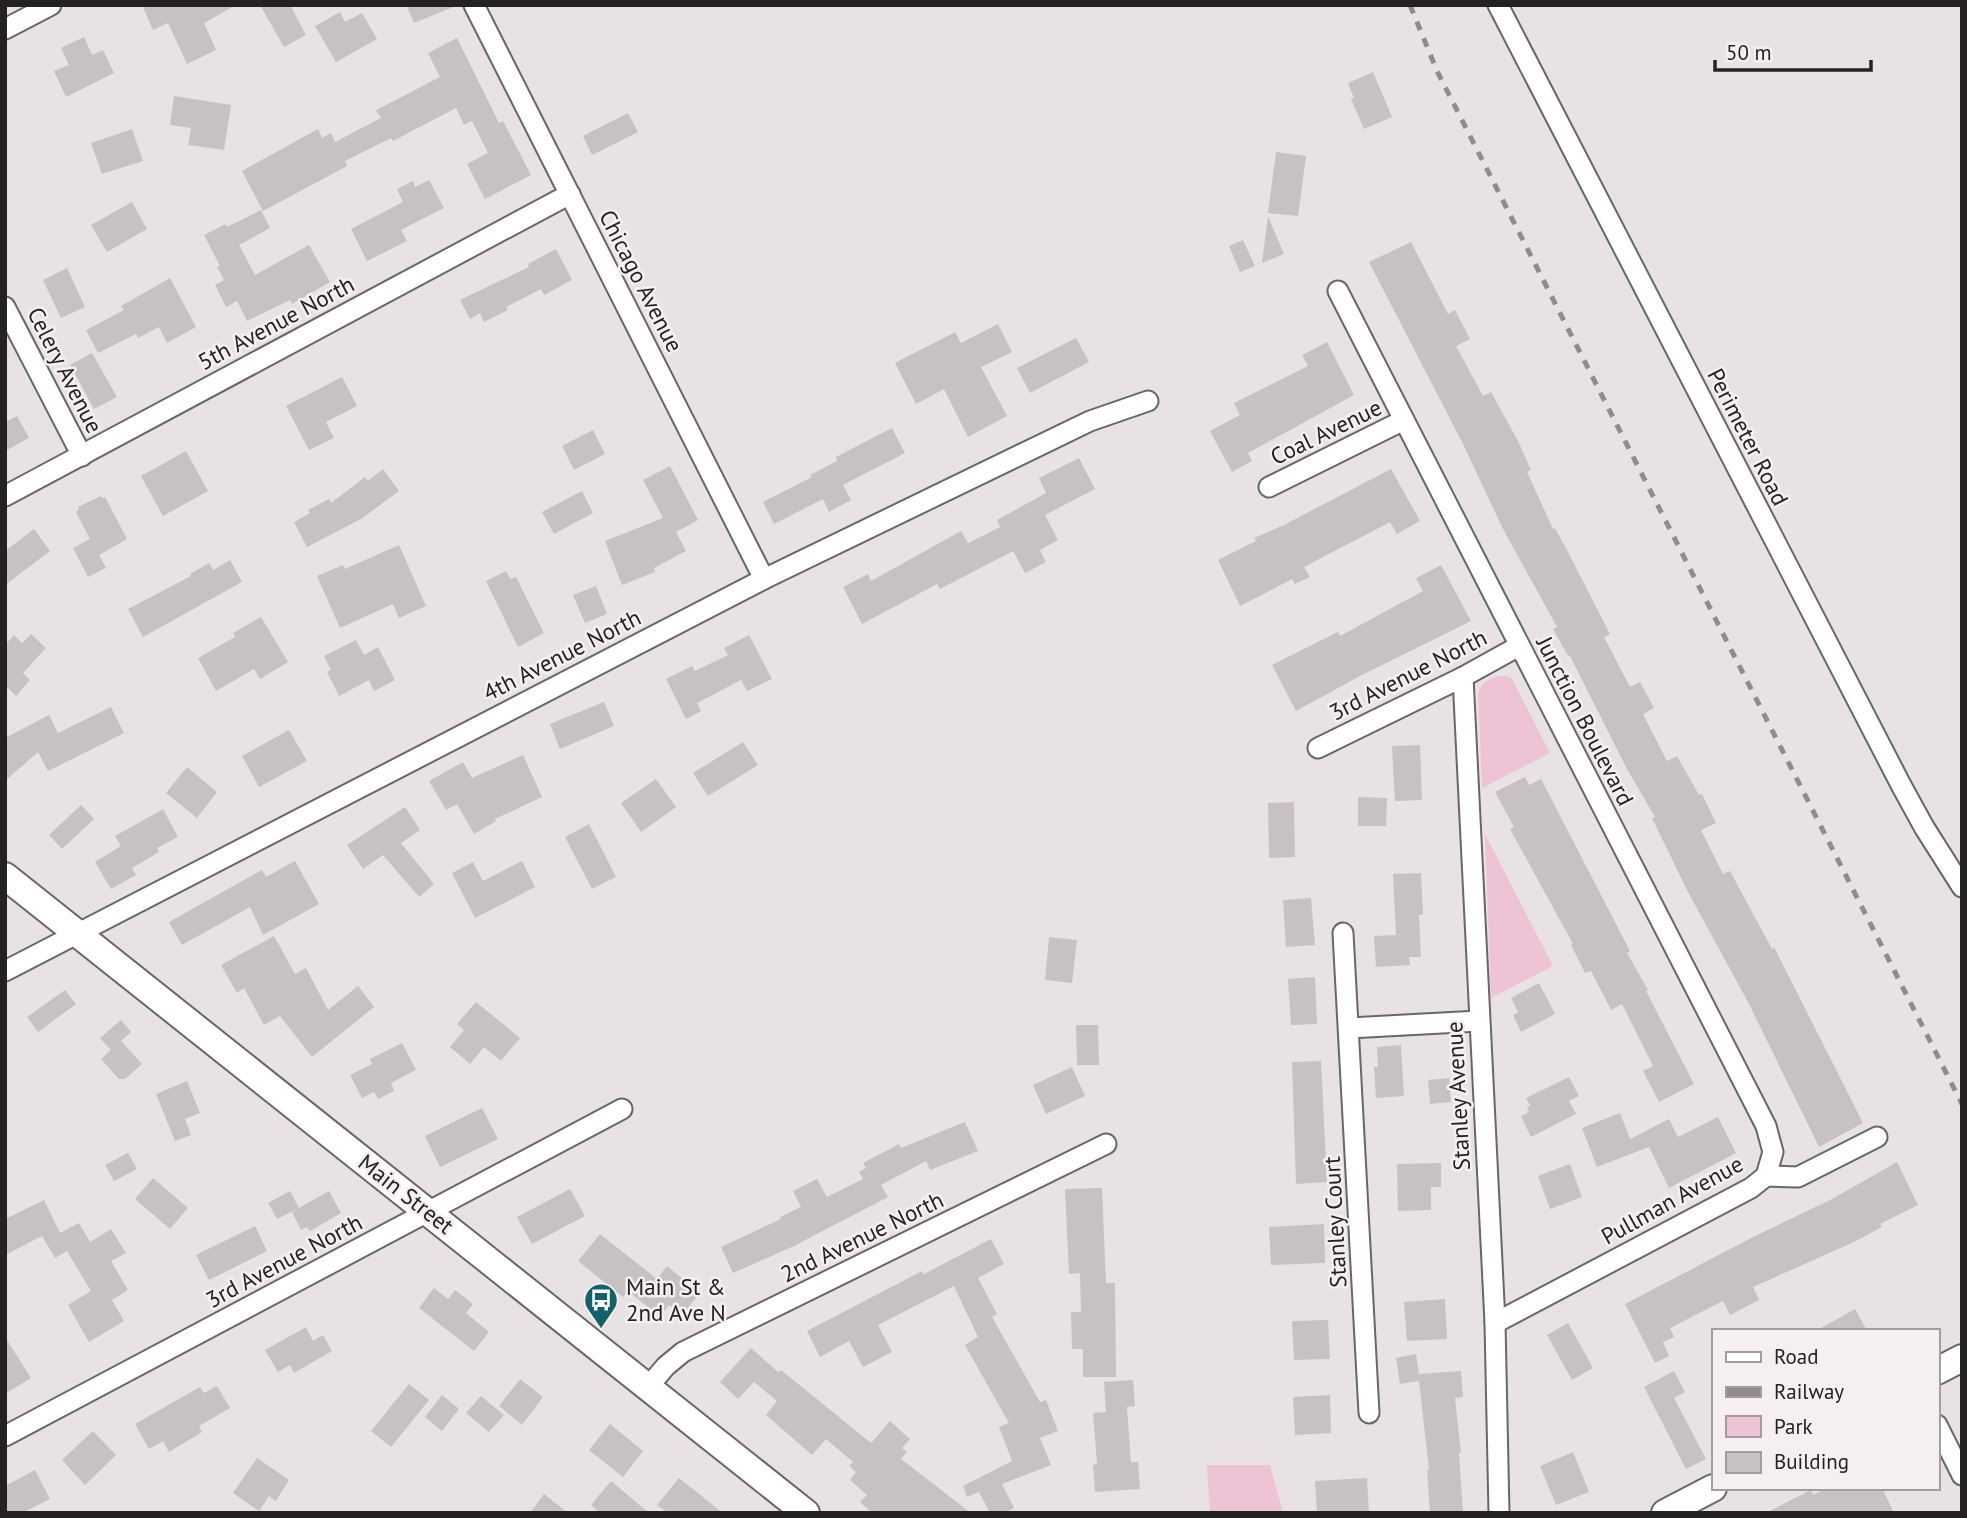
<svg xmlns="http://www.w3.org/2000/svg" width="1967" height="1518" font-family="'PT Sans',sans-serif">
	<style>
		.green { fill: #edc3d5 }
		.building { fill: #c8c1c3 }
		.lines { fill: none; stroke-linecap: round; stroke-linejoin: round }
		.street-casing { stroke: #6c6568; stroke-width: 23 }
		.secondary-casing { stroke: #6c6568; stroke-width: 30 }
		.street { stroke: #fff; stroke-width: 19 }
		.secondary { stroke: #fff; stroke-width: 26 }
		.rail { stroke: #908b8c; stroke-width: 5; stroke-dasharray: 9 9; stroke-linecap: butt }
		.labels { text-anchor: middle; stroke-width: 5; stroke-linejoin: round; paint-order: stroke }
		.street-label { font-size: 23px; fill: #242122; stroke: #f6eff2 }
		.poi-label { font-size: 23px; fill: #242122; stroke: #f6eff2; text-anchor: start }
	</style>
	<rect width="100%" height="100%" fill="#e9e2e4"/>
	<g class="green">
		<polygon points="1497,676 1507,676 1512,679 1550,753 1482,788 1478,692 1483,683"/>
		<polygon points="1485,834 1553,966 1491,998"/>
		<polygon points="1207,1465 1270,1465 1283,1513 1210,1513"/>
	</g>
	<g class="building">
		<polygon points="142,5 236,5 204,23 216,50 187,64 168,23 153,30"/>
		<polygon points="260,5 290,5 306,35 284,47"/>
		<polygon points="406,5 456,5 456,6 414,23"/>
		<polygon points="340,12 345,22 362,13 377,39 336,62 315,26"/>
		<polygon points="84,37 92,55 103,50 114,73 66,97 54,71 69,65 61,48"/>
		<polygon points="457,38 499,123 503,121 531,175 485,199 467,164 488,153 472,121 464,125 456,108 393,141 391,138 345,161 347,166 263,211 242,171 318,129 322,138 331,133 335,142 381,118 376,110 440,77 428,53"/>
		<polygon points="1373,72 1392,117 1364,129 1351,99 1354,98 1348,83"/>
		<polygon points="174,96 231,105 224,150 188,145 191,128 170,125"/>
		<polygon points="628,113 638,132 592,155 583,136"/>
		<polygon points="132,129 143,161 102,174 91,143"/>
		<polygon points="1276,152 1306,156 1298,216 1268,213"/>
		<polygon points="429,180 444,208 401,230 407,241 367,261 351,229 403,202 397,189 413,181 415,187"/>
		<polygon points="132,202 147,229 107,252 91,225"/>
		<polygon points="261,210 270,228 239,245 255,275 309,245 330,282 292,304 290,300 247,321 237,301 226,307 215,285 224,280 217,267 220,266 204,235 226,224 227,227"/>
		<polygon points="1268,216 1284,254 1262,263"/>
		<polygon points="1243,240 1255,266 1240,272 1229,246"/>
		<polygon points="1411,242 1448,314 1455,310 1470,339 1456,346 1483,396 1491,392 1518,441 1531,470 1527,472 1553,529 1555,528 1569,554 1610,634 1604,637 1630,687 1640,682 1654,708 1643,714 1667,761 1677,756 1699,795 1702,794 1716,823 1701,830 1723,874 1730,871 1772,949 1774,947 1863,1123 1819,1147 1749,1004 1688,892 1652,818 1655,817 1627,769 1570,656 1568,656 1553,629 1557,627 1503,529 1463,444 1369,262"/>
		<polygon points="556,249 572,280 544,295 541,289 506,307 508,310 484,322 480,313 470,319 460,300 529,267 528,264"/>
		<polygon points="67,268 85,307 61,318 43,280"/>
		<polygon points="170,278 196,327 167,343 159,327 138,338 136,334 98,353 86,330 124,310 121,306"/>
		<polygon points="998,324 1012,352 981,367 1007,416 968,437 944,389 916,404 895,363 955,332 961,343"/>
		<polygon points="1076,338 1089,362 1030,393 1017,368"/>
		<polygon points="1327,342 1354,395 1248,453 1252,461 1232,472 1210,431 1240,415 1234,403 1308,366 1302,355"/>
		<polygon points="92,353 117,397 94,409 70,365"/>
		<polygon points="342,377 357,406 326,422 334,438 309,450 286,406"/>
		<polygon points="17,416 29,438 5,451 5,422"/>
		<polygon points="892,428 905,453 843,485 851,500 829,512 823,499 774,524 763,502 812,477 810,475 837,461 836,457"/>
		<polygon points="593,430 605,454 574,470 562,446"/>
		<polygon points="186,451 208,491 163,516 141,476"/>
		<polygon points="1079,458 1095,489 1045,515 1058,540 1040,550 1046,562 1025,573 1013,551 940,589 937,584 862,624 843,587 868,574 871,581 961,531 968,543 1000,527 997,520 1046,493 1039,478"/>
		<polygon points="670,466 698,520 676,532 686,551 654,568 655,572 622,585 605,541 663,518 643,480"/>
		<polygon points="383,469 399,491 361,519 307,547 294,522 310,513 308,510 329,499 331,503 365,477 368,481"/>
		<polygon points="1391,469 1420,521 1397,534 1390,522 1304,567 1310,577 1295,584 1292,579 1240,606 1218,560 1256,541 1254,538 1284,525"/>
		<polygon points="582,491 593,513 554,534 542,512"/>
		<polygon points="101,496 102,498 105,497 127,539 99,555 106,568 88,577 73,548 90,539 76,512 79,510 78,507"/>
		<polygon points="34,529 50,551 5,585 5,551"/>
		<polygon points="399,545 426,606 399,618 393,604 340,628 317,576 343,565 345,569"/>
		<polygon points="230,560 242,582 143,637 128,609 191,576 190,574 209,563 213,570"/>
		<polygon points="1441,565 1471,621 1360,676 1296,711 1272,665 1338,632 1340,636 1423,591 1416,578"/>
		<polygon points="506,571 510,579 516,577 544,633 518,647 486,581"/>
		<polygon points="596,586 607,614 585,623 573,595"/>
		<polygon points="261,617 288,662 260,679 254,669 216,691 198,658 235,637 233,633"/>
		<polygon points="31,634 46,648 23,673 30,680 16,696 8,688 5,692 5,645 14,635 22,643"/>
		<polygon points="749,635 772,679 747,691 741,680 697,703 701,711 686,719 666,679 692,666 695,671 728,655 724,648"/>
		<polygon points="356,640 364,655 378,647 395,680 374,691 369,680 339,696 327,672 331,670 324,656"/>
		<polygon points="604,702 614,726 560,749 550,724"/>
		<polygon points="111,707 124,733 48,771 38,752 5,781 5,738 49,715 58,733"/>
		<polygon points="289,730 307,761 259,787 242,756"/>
		<polygon points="743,742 758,765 708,796 693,773"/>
		<polygon points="1420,745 1422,800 1395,801 1392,746"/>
		<polygon points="523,755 542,797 495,819 496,821 474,834 457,804 446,810 429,781 463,762 472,778"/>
		<polygon points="187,767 217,792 197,818 166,793"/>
		<polygon points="1525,777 1529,785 1541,779 1615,922 1630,951 1627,953 1648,990 1646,991 1694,1084 1659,1102 1643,1071 1653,1066 1622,1004 1611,1010 1591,971 1585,973 1571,945 1573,944 1510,829 1514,827 1495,792"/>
		<polygon points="656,779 676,807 641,832 621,803"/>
		<polygon points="1358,797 1387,798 1386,826 1358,826"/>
		<polygon points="1294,802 1295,857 1269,858 1268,803"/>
		<polygon points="81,805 94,819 62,849 49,835"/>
		<polygon points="405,807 420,830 401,843 434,884 419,897 383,855 363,869 347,845"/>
		<polygon points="163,809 178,837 157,848 159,852 132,868 136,875 111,889 95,862 121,846 115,836"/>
		<polygon points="589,824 616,877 592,889 565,837"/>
		<polygon points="295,861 319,904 263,935 250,907 182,945 169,922 262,870 266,877"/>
		<polygon points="522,861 535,887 475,918 452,873 473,862 483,881"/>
		<polygon points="1421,873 1423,915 1419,915 1421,957 1409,957 1410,965 1376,967 1374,936 1396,935 1393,874"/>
		<polygon points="1311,898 1315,945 1286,947 1283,900"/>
		<polygon points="274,936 295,974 306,968 328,1010 358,986 374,1007 312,1057 280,1016 264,1025 244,988 237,993 221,965"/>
		<polygon points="1049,937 1077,940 1072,983 1045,980"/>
		<polygon points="1315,977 1317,1024 1291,1025 1288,979"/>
		<polygon points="1539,983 1555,1014 1521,1032 1513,1015 1518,1012 1511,998"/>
		<polygon points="65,990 76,1004 38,1032 27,1017"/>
		<polygon points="476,1002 520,1038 501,1061 484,1047 470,1064 450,1047 464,1030 457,1024"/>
		<polygon points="121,1020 131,1032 121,1041 142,1064 125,1079 119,1079 101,1059 111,1050 100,1038"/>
		<polygon points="1076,1025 1098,1025 1099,1065 1077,1065"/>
		<polygon points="402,1043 416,1070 391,1083 394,1091 378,1099 374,1092 362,1098 350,1075 372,1064 370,1059"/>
		<polygon points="1401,1045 1404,1096 1376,1098 1374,1067 1378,1067 1377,1047"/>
		<polygon points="1321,1061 1327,1182 1296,1184 1292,1062"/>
		<polygon points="1072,1067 1085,1096 1046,1114 1033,1085"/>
		<polygon points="1569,1077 1579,1096 1569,1101 1576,1114 1531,1137 1521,1116 1529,1112 1527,1108 1530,1106 1526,1098"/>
		<polygon points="1449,1078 1451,1102 1430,1104 1428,1080"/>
		<polygon points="187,1081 200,1113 185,1119 191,1135 175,1141 156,1094"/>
		<polygon points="482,1108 498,1139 440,1167 425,1136"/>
		<polygon points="1620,1113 1630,1139 1669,1119 1678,1137 1718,1117 1736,1153 1669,1188 1649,1147 1597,1167 1582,1128"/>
		<polygon points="965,1122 978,1151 930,1170 926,1161 881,1185 888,1197 794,1246 733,1273 721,1247 781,1219 780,1217 801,1207 793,1191 817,1179 827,1197 863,1179 859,1172 866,1168 863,1163 899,1144 901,1148"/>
		<polygon points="128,1153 137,1169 114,1181 105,1165"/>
		<polygon points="1897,1162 1918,1205 1880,1224 1882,1227 1854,1242 1753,1287 1759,1300 1730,1315 1723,1301 1670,1328 1674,1337 1663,1342 1669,1356 1655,1363 1625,1304 1753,1237 1832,1199"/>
		<polygon points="1441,1163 1441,1187 1431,1187 1431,1210 1398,1211 1397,1164"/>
		<polygon points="1570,1164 1582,1197 1550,1209 1538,1176"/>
		<polygon points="153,1178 188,1208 170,1229 135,1199"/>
		<polygon points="1102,1188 1106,1283 1115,1283 1116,1377 1083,1377 1083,1349 1072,1349 1071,1312 1081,1312 1080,1273 1069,1274 1065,1189"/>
		<polygon points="570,1189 585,1216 532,1244 517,1217"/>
		<polygon points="290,1191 299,1208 277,1219 268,1203"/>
		<polygon points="329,1191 341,1213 310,1231 307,1227 301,1230 292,1212"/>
		<polygon points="44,1200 60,1233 79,1223 90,1242 111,1229 126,1253 111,1261 128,1290 112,1300 124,1321 89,1342 68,1305 91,1291 67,1251 55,1258 42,1236 5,1255 5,1219"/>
		<polygon points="1324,1224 1325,1263 1271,1265 1269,1227"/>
		<polygon points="255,1226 267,1251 209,1280 196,1255"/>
		<polygon points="600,1234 657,1279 667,1266 700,1293 682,1315 669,1305 660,1317 628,1291 623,1297 578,1261"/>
		<polygon points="991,1239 1004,1264 978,1278 997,1314 992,1317 1040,1402 1046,1400 1058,1431 1040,1438 1051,1465 1002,1484 1014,1508 1004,1513 990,1513 979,1492 967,1497 963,1486 1012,1461 999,1427 1009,1423 965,1345 978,1337 954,1286 878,1325 892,1352 863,1367 849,1341 820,1357 807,1331 922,1271 924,1274"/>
		<polygon points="434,1288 448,1299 455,1290 473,1304 466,1313 489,1332 474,1351 419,1308"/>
		<polygon points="1445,1299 1447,1339 1407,1341 1404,1302"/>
		<polygon points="1855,1309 1867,1331 1816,1331"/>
		<polygon points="1328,1320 1330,1359 1294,1360 1292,1321"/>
		<polygon points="1568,1323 1593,1368 1572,1380 1547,1335"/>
		<polygon points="306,1327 313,1341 323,1335 332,1351 294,1373 290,1365 278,1372 265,1350"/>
		<polygon points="5,1337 31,1378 5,1394"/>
		<polygon points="751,1348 778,1372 781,1370 871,1443 890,1421 910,1439 902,1448 907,1452 901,1459 971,1513 872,1513 860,1502 867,1495 850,1480 856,1472 849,1466 853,1462 826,1439 812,1455 766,1415 777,1401 754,1382 738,1399 720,1382"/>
		<polygon points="1416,1354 1419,1374 1461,1371 1463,1397 1455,1398 1461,1453 1459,1453 1463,1513 1430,1513 1427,1470 1429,1470 1419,1381 1400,1384 1396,1358"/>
		<polygon points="1674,1371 1685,1392 1674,1398 1706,1459 1686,1469 1644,1387"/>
		<polygon points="520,1379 543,1397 522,1425 499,1406"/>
		<polygon points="1133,1380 1135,1406 1127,1407 1131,1462 1138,1462 1140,1489 1095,1492 1093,1465 1097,1464 1093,1413 1106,1412 1104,1382"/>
		<polygon points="409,1384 429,1400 391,1447 371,1431"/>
		<polygon points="217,1386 230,1408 199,1426 202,1432 169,1452 163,1441 149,1449 135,1424 200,1387 204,1393"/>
		<polygon points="442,1395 459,1409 442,1431 425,1417"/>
		<polygon points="1330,1395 1331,1433 1295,1435 1293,1397"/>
		<polygon points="481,1396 504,1415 489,1432 466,1413"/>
		<polygon points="610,1424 643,1451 623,1477 589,1450"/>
		<polygon points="93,1431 116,1455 85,1485 62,1460"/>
		<polygon points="1573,1452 1589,1492 1556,1505 1540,1466"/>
		<polygon points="257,1458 289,1480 276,1501 269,1496 259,1511 233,1493"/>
		<polygon points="35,1470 50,1499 22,1513 5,1513 5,1486"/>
		<polygon points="679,1478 723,1513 668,1513 657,1505"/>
		<polygon points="1367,1478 1369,1513 1317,1513 1315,1481"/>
		<polygon points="611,1481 649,1513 600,1513 591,1505"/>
		<polygon points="1827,1488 1882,1488 1894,1513 1766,1513 1811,1490 1813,1495"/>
		<polygon points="544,1494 568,1513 530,1513"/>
	</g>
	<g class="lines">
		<g class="street-casing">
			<g id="street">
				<polyline points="474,5 764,579"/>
				<polyline points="1498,5 1901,785 1924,827 1962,887"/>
				<polyline points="5,29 51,5"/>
				<polyline points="1338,291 1766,1126 1773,1152 1766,1176"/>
				<polyline points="5,307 82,456"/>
				<polyline points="1269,487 1404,420"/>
				<polyline points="5,496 570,194"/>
				<polyline points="1463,677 1495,1323 1499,1513"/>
				<polyline points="1318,748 1463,677 1519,646"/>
				<polyline points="1343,933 1369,1413"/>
				<polyline points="5,971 764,579 1090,421 1148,401"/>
				<polyline points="1349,1028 1479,1021"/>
				<polyline points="1495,1323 1751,1188 1766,1176 1798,1177 1877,1137"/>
				<polyline points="648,1387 666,1366 683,1352 1106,1144"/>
				<polyline points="1937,1425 1962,1475"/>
				<polyline points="5,1436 622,1109"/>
			</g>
		</g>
		<g class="secondary-casing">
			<g id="secondary">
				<polyline points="5,876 806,1513"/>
				<polyline points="1937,1371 1962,1358"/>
				<polyline points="1665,1513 1713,1488"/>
			</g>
		</g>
		<use href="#street" class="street"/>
		<use href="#secondary" class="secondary"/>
		<polyline class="rail" points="1410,5 1437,71 1962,1104"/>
	</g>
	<defs>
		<g id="bus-pin" transform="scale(1.75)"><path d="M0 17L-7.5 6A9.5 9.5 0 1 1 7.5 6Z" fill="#14616c" stroke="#f6eff2"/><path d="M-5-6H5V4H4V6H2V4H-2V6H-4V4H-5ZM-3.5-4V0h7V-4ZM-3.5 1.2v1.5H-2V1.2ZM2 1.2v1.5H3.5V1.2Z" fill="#fff"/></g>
	</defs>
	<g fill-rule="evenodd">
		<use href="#bus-pin" x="601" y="1300"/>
	</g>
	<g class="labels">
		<g class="street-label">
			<text transform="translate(641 281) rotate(63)" y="8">Chicago Avenue</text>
			<text transform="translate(276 323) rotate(-28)" y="8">5th Avenue North</text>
			<text transform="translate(65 370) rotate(63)" y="8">Celery Avenue</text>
			<text transform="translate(1326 432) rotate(-26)" y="8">Coal Avenue</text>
			<text transform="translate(1748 437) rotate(63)" y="8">Perimeter Road</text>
			<text transform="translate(562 655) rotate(-27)" y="8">4th Avenue North</text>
			<text transform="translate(1408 675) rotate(-27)" y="8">3rd Avenue North</text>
			<text transform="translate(1585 721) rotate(63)" y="8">Junction Boulevard</text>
			<text transform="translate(1458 1096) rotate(-93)" y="8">Stanley Avenue</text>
			<text transform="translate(406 1194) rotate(38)" y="8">Main Street</text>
			<text transform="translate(1672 1200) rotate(-29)" y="8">Pullman Avenue</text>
			<text transform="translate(1335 1222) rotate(-93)" y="8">Stanley Court</text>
			<text transform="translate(862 1237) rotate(-26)" y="8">2nd Avenue North</text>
			<text transform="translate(284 1261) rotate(-28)" y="8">3rd Avenue North</text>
		</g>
		<g class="poi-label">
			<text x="626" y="1295">Main St &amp;<tspan x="626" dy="26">2nd Ave N</tspan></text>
		</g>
	</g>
	<rect width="1967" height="1518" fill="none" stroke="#242122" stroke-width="14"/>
	<rect x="1712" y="1329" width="228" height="161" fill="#f6eff2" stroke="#a29d9f" stroke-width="2"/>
	<rect x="1726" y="1352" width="35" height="10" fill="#ffffff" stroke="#a29d9f" stroke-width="2"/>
	<text x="1774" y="1364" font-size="21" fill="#242122">Road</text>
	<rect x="1726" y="1387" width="35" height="10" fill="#908b8c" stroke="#a29d9f" stroke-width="2"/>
	<text x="1774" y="1399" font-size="21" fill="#242122">Railway</text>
	<rect x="1726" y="1416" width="35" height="21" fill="#edc3d5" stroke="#a29d9f" stroke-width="2"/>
	<text x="1774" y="1434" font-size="21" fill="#242122">Park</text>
	<rect x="1726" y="1452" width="35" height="21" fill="#c8c1c3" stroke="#a29d9f" stroke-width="2"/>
	<text x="1774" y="1469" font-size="21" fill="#242122">Building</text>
	<path d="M1715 60v10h156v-10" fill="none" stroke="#242122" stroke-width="3.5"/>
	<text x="1726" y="60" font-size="21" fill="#242122" stroke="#f6eff2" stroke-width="5" paint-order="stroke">50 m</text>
</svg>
